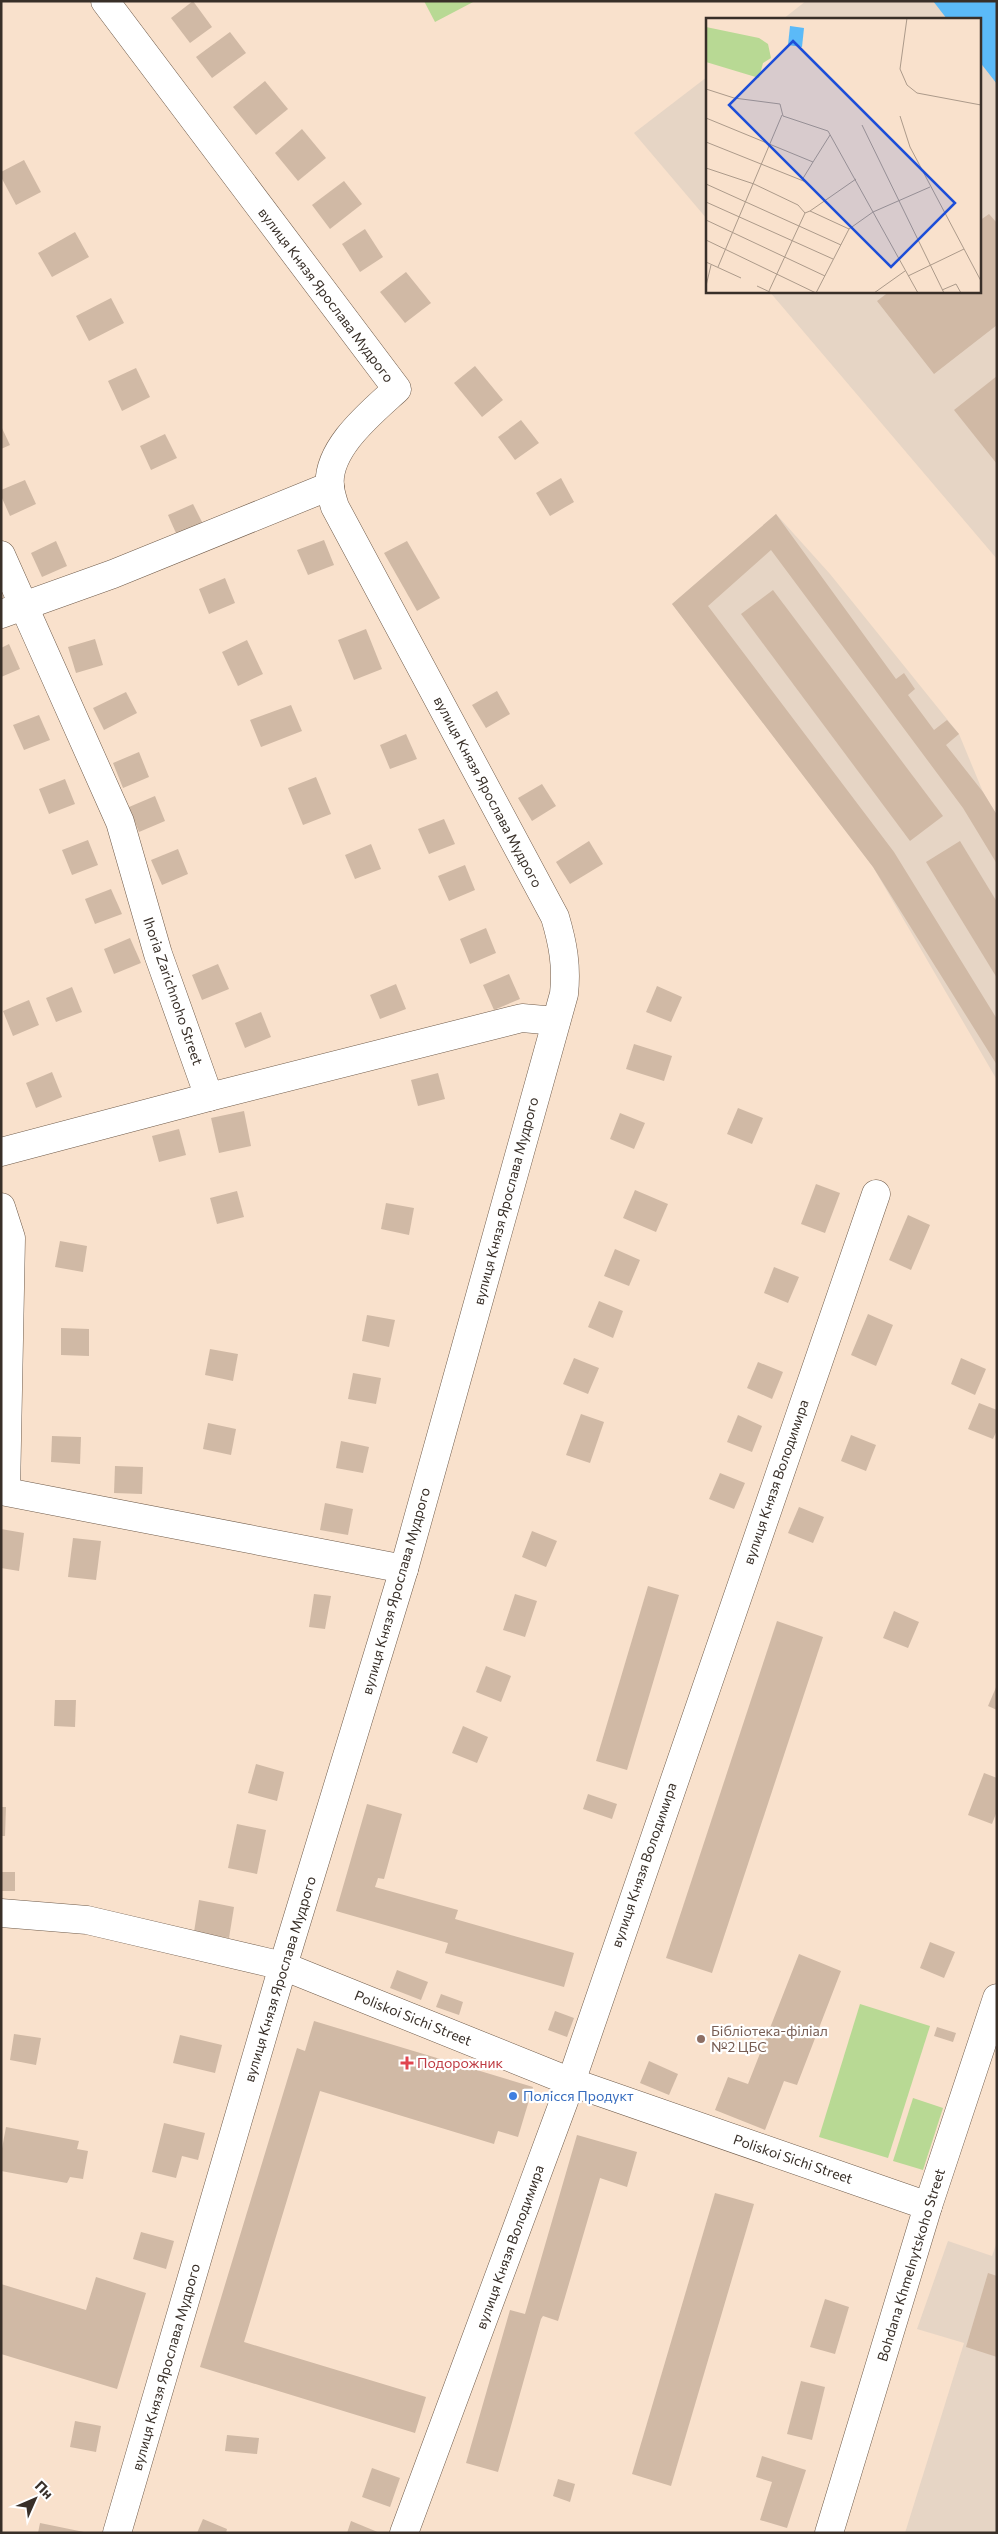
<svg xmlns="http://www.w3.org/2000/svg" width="998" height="2534" font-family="Commissioner,sans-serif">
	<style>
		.industrial { fill: #e6d5c5 }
		.green { fill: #b8d994 }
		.water { fill: #5bbaf8 }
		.building { fill: #d0b9a5 }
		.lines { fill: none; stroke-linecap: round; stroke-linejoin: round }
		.minor-casing { stroke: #6f5b4a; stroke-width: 29 }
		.minor { stroke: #fff; stroke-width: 28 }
		.education-dot { fill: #8d6e63; stroke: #fff; stroke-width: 2 }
		.health-dot { fill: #e0444e; stroke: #fff; stroke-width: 2 }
		.shop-dot { fill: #3f7fe0; stroke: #fff; stroke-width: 2 }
		.labels { text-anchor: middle; stroke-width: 4.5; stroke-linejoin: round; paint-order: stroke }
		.street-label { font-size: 14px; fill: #382f28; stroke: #fff }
		.education-label { font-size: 14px; fill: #785e54; stroke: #fff; text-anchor: start }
		.health-label { font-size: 14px; fill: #be3a42; stroke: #fff; text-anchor: start }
		.shop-label { font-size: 14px; fill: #366cbe; stroke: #fff; text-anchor: start }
		.inset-road { fill: none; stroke: #ac9a8a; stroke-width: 1 }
		.view { fill: #1d4ed8; fill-opacity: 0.15; stroke: #1d4ed8; stroke-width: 2.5 }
		.inset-edge { fill: none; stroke: #382f28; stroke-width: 2.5 }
	</style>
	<rect width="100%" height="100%" fill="#f9e1cc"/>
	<g class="industrial">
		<polygon points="806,1 997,1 997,559 769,291 979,291 979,19 783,19"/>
		<polygon points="707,77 707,219 634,133"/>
		<polygon points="776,514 830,574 959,734 983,792 997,815 997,1080 873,867 672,604"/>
		<polygon points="948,2241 992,2256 997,2242 997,2533 905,2533 964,2343 917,2329"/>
	</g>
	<g class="green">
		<polygon points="424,1 475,1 435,22"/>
		<polygon points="860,2004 930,2026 888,2158 819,2137"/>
		<polygon points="913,2098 943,2108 923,2170 893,2161"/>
	</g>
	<polygon class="water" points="933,1 997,1 997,84 979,61 979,19 947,19"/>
	<g class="building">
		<polygon points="193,1 212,27 190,43 171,18"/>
		<polygon points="230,32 246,53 212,78 196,57"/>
		<polygon points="265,81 288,109 256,135 233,107"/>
		<polygon points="302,129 326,158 298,181 275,153"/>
		<polygon points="24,160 41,192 16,205 1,177 1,172"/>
		<polygon points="344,181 362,204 330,229 312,205"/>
		<polygon points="989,214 997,223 997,325 934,374 877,301 890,291 979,291 979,221"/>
		<polygon points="365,229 383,257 360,272 342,244"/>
		<polygon points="75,232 89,257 52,277 38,253"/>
		<polygon points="406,272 431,303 405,323 380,292"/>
		<polygon points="111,298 124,323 89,341 76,316"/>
		<polygon points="475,366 503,400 482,417 454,383"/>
		<polygon points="136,368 150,397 122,411 108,381"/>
		<polygon points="997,376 997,464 954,410"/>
		<polygon points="521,420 539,443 515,460 498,437"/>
		<polygon points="1,426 10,445 1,449"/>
		<polygon points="165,434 177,458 151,470 140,446"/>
		<polygon points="561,478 574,502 550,516 536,493"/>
		<polygon points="25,480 36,504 10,516 1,496 1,490"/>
		<polygon points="193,504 205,528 179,540 168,515"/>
		<polygon points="776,514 896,679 904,673 915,689 908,695 934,730 947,720 959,734 946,745 983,792 997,815 997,864 963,808 771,550 708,606 894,852 997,1019 997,1065 873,867 672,604"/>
		<polygon points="324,540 334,565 308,575 297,550"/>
		<polygon points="56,541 67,566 42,577 31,553"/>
		<polygon points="407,541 440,598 417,611 384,553"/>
		<polygon points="225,578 235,603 209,614 199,589"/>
		<polygon points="773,590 943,816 910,841 741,614"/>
		<polygon points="366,629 382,669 354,680 338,640"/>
		<polygon points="95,639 103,665 76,673 68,647"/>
		<polygon points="247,640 263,674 238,686 222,652"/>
		<polygon points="9,644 20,669 1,677 1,648"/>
		<polygon points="497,691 510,714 486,728 472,705"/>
		<polygon points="126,692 137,713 104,730 93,708"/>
		<polygon points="291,705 302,731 261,747 250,720"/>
		<polygon points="39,715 50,740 24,750 13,725"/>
		<polygon points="406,734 417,759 390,769 380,745"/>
		<polygon points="139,752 149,777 123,788 113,763"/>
		<polygon points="316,777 331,814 303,825 288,788"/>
		<polygon points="65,779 75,804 49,814 39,789"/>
		<polygon points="542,784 556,806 532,821 518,798"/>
		<polygon points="155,796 165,821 139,832 129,807"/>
		<polygon points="444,819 455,844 429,854 418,829"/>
		<polygon points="88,840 98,865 72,875 62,850"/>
		<polygon points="589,841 603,864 570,884 556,862"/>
		<polygon points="960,841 997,902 997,978 926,862"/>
		<polygon points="371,844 381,869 355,879 345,855"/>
		<polygon points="178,849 188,874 162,885 151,860"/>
		<polygon points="465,865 475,890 449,901 438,876"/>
		<polygon points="111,889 122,914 95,924 85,899"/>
		<polygon points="486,928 496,953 470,964 460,939"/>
		<polygon points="130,938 141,963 114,974 104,949"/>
		<polygon points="218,964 229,989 202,1000 192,975"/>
		<polygon points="509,974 520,999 494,1010 483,985"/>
		<polygon points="396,984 406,1009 380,1019 370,995"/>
		<polygon points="657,986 682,997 671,1022 646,1012"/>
		<polygon points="72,987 82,1012 56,1022 46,998"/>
		<polygon points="29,1000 39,1025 13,1036 3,1011"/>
		<polygon points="261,1012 271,1037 245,1048 235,1023"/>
		<polygon points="634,1044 672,1056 664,1081 626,1069"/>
		<polygon points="52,1072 62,1097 36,1108 26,1083"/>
		<polygon points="438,1073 445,1099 418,1106 411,1080"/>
		<polygon points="738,1108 763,1118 752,1144 727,1134"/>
		<polygon points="244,1111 251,1146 219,1153 211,1118"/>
		<polygon points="620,1113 645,1123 634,1149 610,1139"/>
		<polygon points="179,1129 186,1155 159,1162 152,1136"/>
		<polygon points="816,1184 840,1193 825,1233 801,1224"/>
		<polygon points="635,1190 668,1204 656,1232 623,1218"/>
		<polygon points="237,1191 244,1217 217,1224 210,1198"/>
		<polygon points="386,1203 414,1208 409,1235 381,1229"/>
		<polygon points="908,1215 930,1225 911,1270 889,1260"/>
		<polygon points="60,1241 87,1246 83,1272 55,1267"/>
		<polygon points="615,1249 640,1260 629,1286 604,1276"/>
		<polygon points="774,1267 799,1277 788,1303 764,1293"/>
		<polygon points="599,1301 623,1311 613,1338 588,1327"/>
		<polygon points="868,1314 893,1325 876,1366 851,1355"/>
		<polygon points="367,1315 395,1320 389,1347 362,1341"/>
		<polygon points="61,1328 89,1329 89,1356 61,1355"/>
		<polygon points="210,1349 238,1354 233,1381 205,1375"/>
		<polygon points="574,1358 599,1368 588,1394 563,1384"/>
		<polygon points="961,1358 986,1369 975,1395 951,1384"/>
		<polygon points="758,1362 783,1372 772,1399 747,1388"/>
		<polygon points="353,1373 381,1378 376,1404 348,1399"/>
		<polygon points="979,1403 997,1410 997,1430 993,1439 968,1429"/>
		<polygon points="581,1414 604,1422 590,1463 566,1455"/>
		<polygon points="738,1415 762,1426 752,1452 727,1442"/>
		<polygon points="208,1423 236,1429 231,1455 203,1449"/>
		<polygon points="851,1435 876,1445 866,1471 841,1461"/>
		<polygon points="52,1436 81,1437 80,1464 51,1462"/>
		<polygon points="341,1441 369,1447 363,1473 336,1468"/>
		<polygon points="115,1466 143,1467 142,1494 114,1493"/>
		<polygon points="720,1473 745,1483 734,1509 709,1499"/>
		<polygon points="325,1503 353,1509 348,1535 320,1530"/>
		<polygon points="799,1507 824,1517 813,1543 788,1533"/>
		<polygon points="1,1529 24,1533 19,1571 1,1568"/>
		<polygon points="532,1531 557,1541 546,1567 522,1557"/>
		<polygon points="73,1538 101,1541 96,1580 68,1577"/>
		<polygon points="648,1586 679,1595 627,1770 596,1761"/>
		<polygon points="314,1594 331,1596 325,1629 309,1627"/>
		<polygon points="515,1594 537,1601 525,1637 503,1630"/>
		<polygon points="894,1611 919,1622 908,1648 883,1638"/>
		<polygon points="777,1621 823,1637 712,1973 666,1958"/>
		<polygon points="486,1666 511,1676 501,1702 476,1692"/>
		<polygon points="997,1685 997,1710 988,1706"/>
		<polygon points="55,1700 76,1700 75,1727 54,1726"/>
		<polygon points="463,1726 488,1737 477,1763 452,1753"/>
		<polygon points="256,1764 284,1772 277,1801 248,1793"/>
		<polygon points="984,1773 997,1778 997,1811 992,1824 968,1815"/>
		<polygon points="588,1794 617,1804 612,1819 583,1809"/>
		<polygon points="367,1804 402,1814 384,1879 378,1878 375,1887 458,1910 455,1919 574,1953 564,1987 445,1953 448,1943 336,1911"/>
		<polygon points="1,1807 6,1807 5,1836 1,1836"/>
		<polygon points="237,1824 266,1830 257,1874 228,1868"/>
		<rect x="1" y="1872" width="14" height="19"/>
		<polygon points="199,1900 234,1907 229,1938 194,1932"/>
		<polygon points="930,1942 955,1952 944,1978 920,1968"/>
		<polygon points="799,1954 841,1971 797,2085 784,2081 765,2130 715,2110 728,2077 748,2084"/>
		<polygon points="397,1970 428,1982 421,2000 390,1988"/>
		<polygon points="441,1994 463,2002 459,2015 436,2007"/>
		<polygon points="555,2011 574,2018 567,2037 548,2030"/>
		<polygon points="314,2021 533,2087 518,2137 498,2131 494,2144 320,2091 244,2342 426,2397 415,2433 200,2367 297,2048 305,2051"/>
		<polygon points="937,2027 956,2033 953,2042 934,2036"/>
		<polygon points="14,2034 41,2038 36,2065 10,2060"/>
		<polygon points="180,2035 222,2045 215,2073 173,2063"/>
		<polygon points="649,2061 678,2074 669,2095 640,2083"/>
		<polygon points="164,2123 205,2133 198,2160 182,2156 176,2178 152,2172"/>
		<polygon points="6,2127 79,2141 77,2149 88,2151 83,2179 70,2177 67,2183 1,2171 1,2154"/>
		<polygon points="577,2135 637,2152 627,2187 600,2178 558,2321 543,2316 541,2319 498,2472 466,2463 510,2310 525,2314"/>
		<polygon points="715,2193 754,2204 671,2486 632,2474"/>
		<polygon points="141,2232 174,2241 166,2269 133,2259"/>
		<polygon points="988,2273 997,2276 997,2357 966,2347"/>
		<polygon points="96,2277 146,2293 117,2389 1,2354 1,2284 86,2310"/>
		<polygon points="825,2299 849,2307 835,2354 810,2347"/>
		<polygon points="801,2381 825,2387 812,2440 787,2434"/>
		<polygon points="75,2421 101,2426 96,2452 70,2447"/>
		<polygon points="227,2435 259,2438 257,2454 225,2451"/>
		<polygon points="762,2456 806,2470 787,2528 760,2520 772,2482 756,2477"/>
		<polygon points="372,2468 400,2478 390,2507 362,2497"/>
		<polygon points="558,2479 575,2484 570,2502 553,2496"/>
		<polygon points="203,2519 227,2529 226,2533 197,2533"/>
		<polygon points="351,2521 380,2533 347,2533"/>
		<polygon points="40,2523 84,2532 84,2533 38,2533"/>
	</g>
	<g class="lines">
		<g class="minor-casing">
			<g id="minor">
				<path d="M105,1L397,389C372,412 325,449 330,488C331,494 333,501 335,507L555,917C563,944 567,966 564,994L404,1569L283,1966L117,2533"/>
				<polyline points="1,555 120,822 158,954 209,1097 522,1018 556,1021"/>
				<polyline points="1,614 113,574 330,486"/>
				<polyline points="1,1152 209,1097"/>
				<polyline points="1,1207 11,1238 6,1491"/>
				<polyline points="1,1491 404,1569"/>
				<polyline points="1,1913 87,1920 283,1966 571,2082 928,2206"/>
				<polyline points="404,2533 571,2082 876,1194"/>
				<polyline points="829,2533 928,2206 997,1998"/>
			</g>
		</g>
		<use href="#minor" class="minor"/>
	</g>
	<circle class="education-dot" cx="701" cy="2039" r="5"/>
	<path class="health-dot" d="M404.5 2055.5h5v5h5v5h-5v5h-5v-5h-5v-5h5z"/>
	<circle class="shop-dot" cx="513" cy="2096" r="5"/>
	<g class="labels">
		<g class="street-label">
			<text transform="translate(326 295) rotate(53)" y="5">вулиця Князя Ярослава Мудрого</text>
			<text transform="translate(488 792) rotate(62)" y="5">вулиця Князя Ярослава Мудрого</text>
			<text transform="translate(173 991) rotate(71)" y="5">Ihoria Zarichnoho Street</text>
			<text transform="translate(506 1201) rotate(-75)" y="5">вулиця Князя Ярослава Мудрого</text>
			<text transform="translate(776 1482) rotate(-71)" y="5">вулиця Князя Володимира</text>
			<text transform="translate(396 1591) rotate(-74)" y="5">вулиця Князя Ярослава Мудрого</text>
			<text transform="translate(644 1865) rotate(-71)" y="5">вулиця Князя Володимира</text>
			<text transform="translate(280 1979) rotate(-73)" y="5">вулиця Князя Ярослава Мудрого</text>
			<text transform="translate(413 2018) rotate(22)" y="5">Poliskoi Sichi Street</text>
			<text transform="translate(793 2159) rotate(19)" y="5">Poliskoi Sichi Street</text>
			<text transform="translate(510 2247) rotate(-70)" y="5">вулиця Князя Володимира</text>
			<text transform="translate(911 2265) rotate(-73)" y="5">Bohdana Khmelnytskoho Street</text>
			<text transform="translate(166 2367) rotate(-74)" y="5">вулиця Князя Ярослава Мудрого</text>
		</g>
		<g class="education-label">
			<text x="711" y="2036">Бібліотека-філіал<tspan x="711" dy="16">№2 ЦБС</tspan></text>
		</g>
		<g class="health-label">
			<text x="417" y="2068">Подорожник</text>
		</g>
		<g class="shop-label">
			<text x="523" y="2101">Полісся Продукт</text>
		</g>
	</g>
	<g transform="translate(706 18)">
		<rect width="275" height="275" fill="#f9e1cc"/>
		<path d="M0,9L53,20L62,26L65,40L57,45L53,60L0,44Z" fill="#b8d994"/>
		<path d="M84,8L98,10L96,29L82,27Z" fill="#5bbaf8"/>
		<path class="inset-road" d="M201,0L194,51L201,67L211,75L275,87M0,71L28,80L74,86L77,98L122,113L212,275M194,98L204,129L275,263M0,100L107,144L124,117M156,107L238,275M0,124L100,164L119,182M0,150L48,166L92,187L99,195L104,193L143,211M96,162L107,144M0,166L135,227M0,184L127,241M104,193L150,161M0,202L119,258M0,222L110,275M0,244L35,260M12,249L76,97M202,258L258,231M0,268L5,247M51,268L66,275M236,272L250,266L255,275M63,273L99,195M110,275L143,211L167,194L224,169M168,275L199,253"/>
		<path class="view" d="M87,23L249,185L185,249L23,87Z"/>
		<rect width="275" height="275" class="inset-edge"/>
	</g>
	<rect width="998" height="2534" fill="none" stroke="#382f28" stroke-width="5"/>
	<g transform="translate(35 2499) rotate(45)" stroke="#ffffff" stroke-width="4" paint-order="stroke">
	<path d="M0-4L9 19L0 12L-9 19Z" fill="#382f28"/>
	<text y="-8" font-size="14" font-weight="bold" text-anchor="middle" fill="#382f28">Пн</text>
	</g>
</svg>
